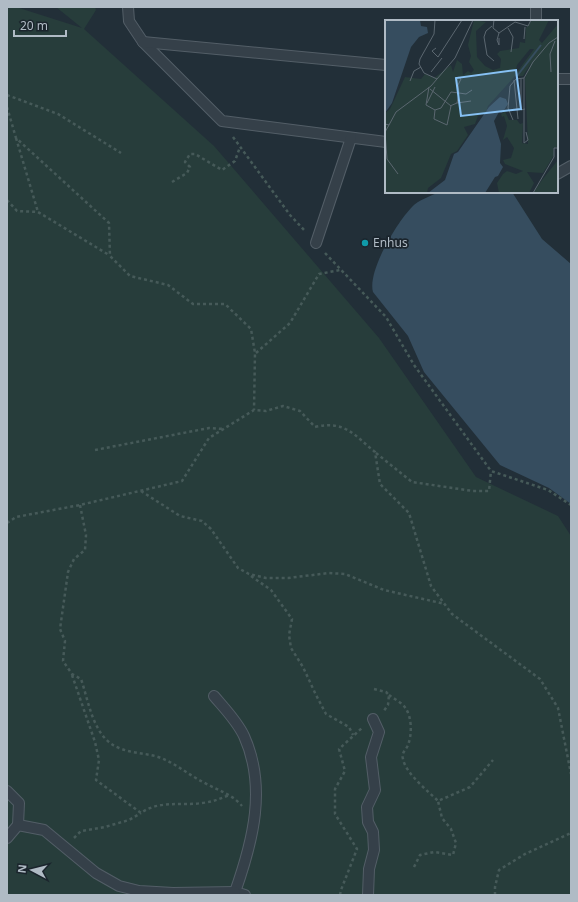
<svg xmlns="http://www.w3.org/2000/svg" width="578" height="902" font-family="'Noto Sans',sans-serif">
	<style>
		.green { fill: #273d3b }
		.water { fill: #364d5f }
		.lines { fill: none; stroke-linecap: round; stroke-linejoin: round }
		.lane-casing { stroke: #535e67; stroke-width: 12 }
		.path { stroke: #465a59; stroke-width: 2.5; stroke-dasharray: 3 3; stroke-linecap: butt }
		.lane { stroke: #354049; stroke-width: 10 }
		.culture-dot { fill: #0f9aa8; stroke: #1b252d; stroke-width: 1.5 }
		.labels { text-anchor: middle; stroke-width: 3.5; stroke-linejoin: round; paint-order: stroke }
		.poi-label { font-size: 12px; fill: #b0bbc5; stroke: #1b252d; text-anchor: start }
		.inset-river { fill: none; stroke: #364d5f; stroke-width: 2 }
		.inset-road { fill: none; stroke: #5b6770; stroke-width: 1 }
		.view { fill: #87c1f4; fill-opacity: 0.15; stroke: #87c1f4; stroke-width: 2 }
		.inset-edge { fill: none; stroke: #b0bbc5; stroke-width: 2 }
	</style>
	<rect width="100%" height="100%" fill="#222f38"/>
	<polygon class="green" points="7,7 16,7 82,28 56,7 95,7 96,10 84,29 214,146 379,338 476,477 558,516 571,536 571,895 7,895"/>
	<path class="water" d="M439,192H512L542,239L571,264V504L549,488L500,465L424,372L408,336L373,292C367,271 398,221 412,207C418,200 431,196 439,192Z"/>
	<g class="lines">
		<g class="lane-casing">
			<g id="lane">
				<polyline points="128,7 129,21 143,42 222,121 386,142"/>
				<polyline points="536,21 536,7"/>
				<polyline points="143,42 386,65"/>
				<polyline points="557,79 571,79"/>
				<polyline points="557,174 571,166"/>
				<polyline points="316,243 351,138"/>
				<path d="M214,696C225,709 237,721 244,736C267,787 253,841 235,892L245,895"/>
				<polyline points="7,791 19,803 18,825"/>
				<polyline points="7,838 18,825 44,830 96,873 119,886 139,891 173,893 235,892 234,895"/>
				<polyline points="368,895 369,869 374,850 373,832 368,822 367,807 375,790 371,757 379,732 373,719"/>
			</g>
		</g>
		<g class="path">
			<polyline points="7,95 58,114 121,153"/>
			<polyline points="7,107 16,138 109,223 110,256 130,276 168,285 193,304 225,304 251,329 255,353 254,410"/>
			<polyline points="233,137 290,215 305,231"/>
			<polyline points="16,138 38,212"/>
			<polyline points="172,182 187,173 190,167 185,162 190,154 195,154 222,170 235,161 240,147"/>
			<polyline points="7,200 17,211 38,212 109,255"/>
			<polyline points="325,253 386,317 414,365 491,471 548,490 571,505"/>
			<polyline points="256,353 290,323 319,274 340,270"/>
			<polyline points="95,450 209,428 224,429"/>
			<polyline points="376,453 412,482 473,491 489,491 491,471"/>
			<polyline points="141,491 180,516 202,521 211,529 238,568 249,574 266,578 288,578 329,573 345,574 384,590 445,604"/>
			<path d="M80,505L86,535L85,550L74,559L68,572L60,629L65,641L63,661L72,674L81,679C89,702 93,738 119,748C131,753 143,753 155,756C173,761 187,774 203,782C217,790 232,794 242,806"/>
			<path d="M7,523L16,517L80,505L182,481L209,438L254,410L266,411L283,406L300,411L315,427C345,420 354,435 375,452L380,484L409,513L431,586L452,614L540,679L558,708L571,774"/>
			<polyline points="251,576 271,590 292,619 289,635 291,648 303,667 316,695 326,714 349,727 353,735"/>
			<path d="M72,675L95,742L99,760L96,780L141,813C159,800 181,806 202,803C212,802 220,799 229,795"/>
			<polyline points="374,689 386,692 389,695 388,705 383,712"/>
			<path d="M389,695C394,699 403,703 406,709C412,718 412,735 408,745C406,750 401,753 403,759C406,774 428,791 438,801"/>
			<polyline points="74,838 81,831 105,827 129,820 141,813"/>
			<polyline points="414,867 420,855 434,852 453,855 456,843 451,829 442,818 438,801 470,787 493,760"/>
			<polyline points="340,895 341,890 357,849 335,814 335,789 345,771 339,749 363,727"/>
			<polyline points="495,895 495,887 499,870 525,854 571,833"/>
		</g>
		<use href="#lane" class="lane"/>
	</g>
	<circle class="culture-dot" cx="365" cy="243" r="4"/>
	<g class="labels">
		<g class="poi-label">
			<text x="373" y="247">Enhus</text>
		</g>
	</g>
	<g transform="translate(385 20)">
		<rect width="173" height="173" fill="#222f38"/>
		<path d="M89,0L101,2L91,11L92,37L100,46L108,50L115,48L116,39L112,34L115,31L134,28L135,22L140,23L141,8L147,0H164L154,20L157,23L173,4V127L168,128L169,135L158,153L142,152L149,163L144,173H114L112,163L118,154L122,151L131,154L138,151L120,144L118,140L126,138L129,128L122,117L118,120L122,106L119,96L117,97L116,94L120,91L124,100H132L135,104L138,103L137,123L143,124L140,58L146,43L138,56H130L103,86L101,92L93,96L90,104L79,107L83,115L72,131L66,134L56,158L43,168L42,173H0V93L5,89L20,57L36,59L40,54L49,58L66,45L68,52L72,40L77,44L78,55L83,51L86,53L89,50L84,42L86,36L83,25ZM145,29H149L130,55L132,45ZM173,140V173H148L157,160Z" fill="#273d3b" fill-rule="evenodd"/>
		<path d="M0,0H35L36,6L42,7L43,13L34,17L26,27L7,83L0,93ZM115,77L121,79L123,84L117,93L114,92L109,101L116,124L115,143L118,147L113,156L110,157L100,173H43L60,160L69,134L73,132L104,87Z" fill="#364d5f"/>
		<path class="inset-river" d="M132,56L156,25"/>
		<path class="inset-road" d="M50,0L49,14L35,39L34,44L39,53L52,59M109,0L108,8L114,13L130,2L143,6L146,0M107,6L101,11L99,17L102,35L109,41M123,8L128,17L126,32M114,18V25L112,20L114,13M139,19L140,7M51,28L47,31L53,37L77,0M46,52L57,38M166,52L165,34L170,21M136,59V90L140,89M129,60L133,99M25,61L29,51L36,47M44,67L41,85L50,90L56,88M45,69L66,86L62,105L49,99L50,90M42,83L50,67M72,83L86,81M65,86L72,83L74,73L81,74L87,70M56,88L66,72L74,73L73,65L76,59L73,57M128,100L123,88L125,66L131,59L139,58M0,104L4,105L0,112L2,139L13,154M4,105L11,92L46,66L70,38L88,0M139,123V58L148,42L164,23L173,17M139,123L143,120L141,112M148,173L169,137V128H173"/>
		<path class="view" d="M131,50L136,89L76,96L71,58Z"/>
		<rect width="173" height="173" class="inset-edge"/>
	</g>
	<rect width="578" height="902" fill="none" stroke="#b0bbc5" stroke-width="16"/>
	<g transform="translate(32 870) rotate(277)" stroke="#1b252d" stroke-width="3" paint-order="stroke">
	<path d="M0-3L7 15L0 10L-7 15Z" fill="#b0bbc5"/>
	<text y="-6" font-size="11" font-weight="bold" text-anchor="middle" fill="#b0bbc5">N</text>
	</g>
	<path d="M14 30v6h52v-6" fill="none" stroke="#b0bbc5" stroke-width="2"/>
	<text x="20" y="30" font-size="12" fill="#b0bbc5" stroke="#1b252d" stroke-width="3" paint-order="stroke">20 m</text>
</svg>
